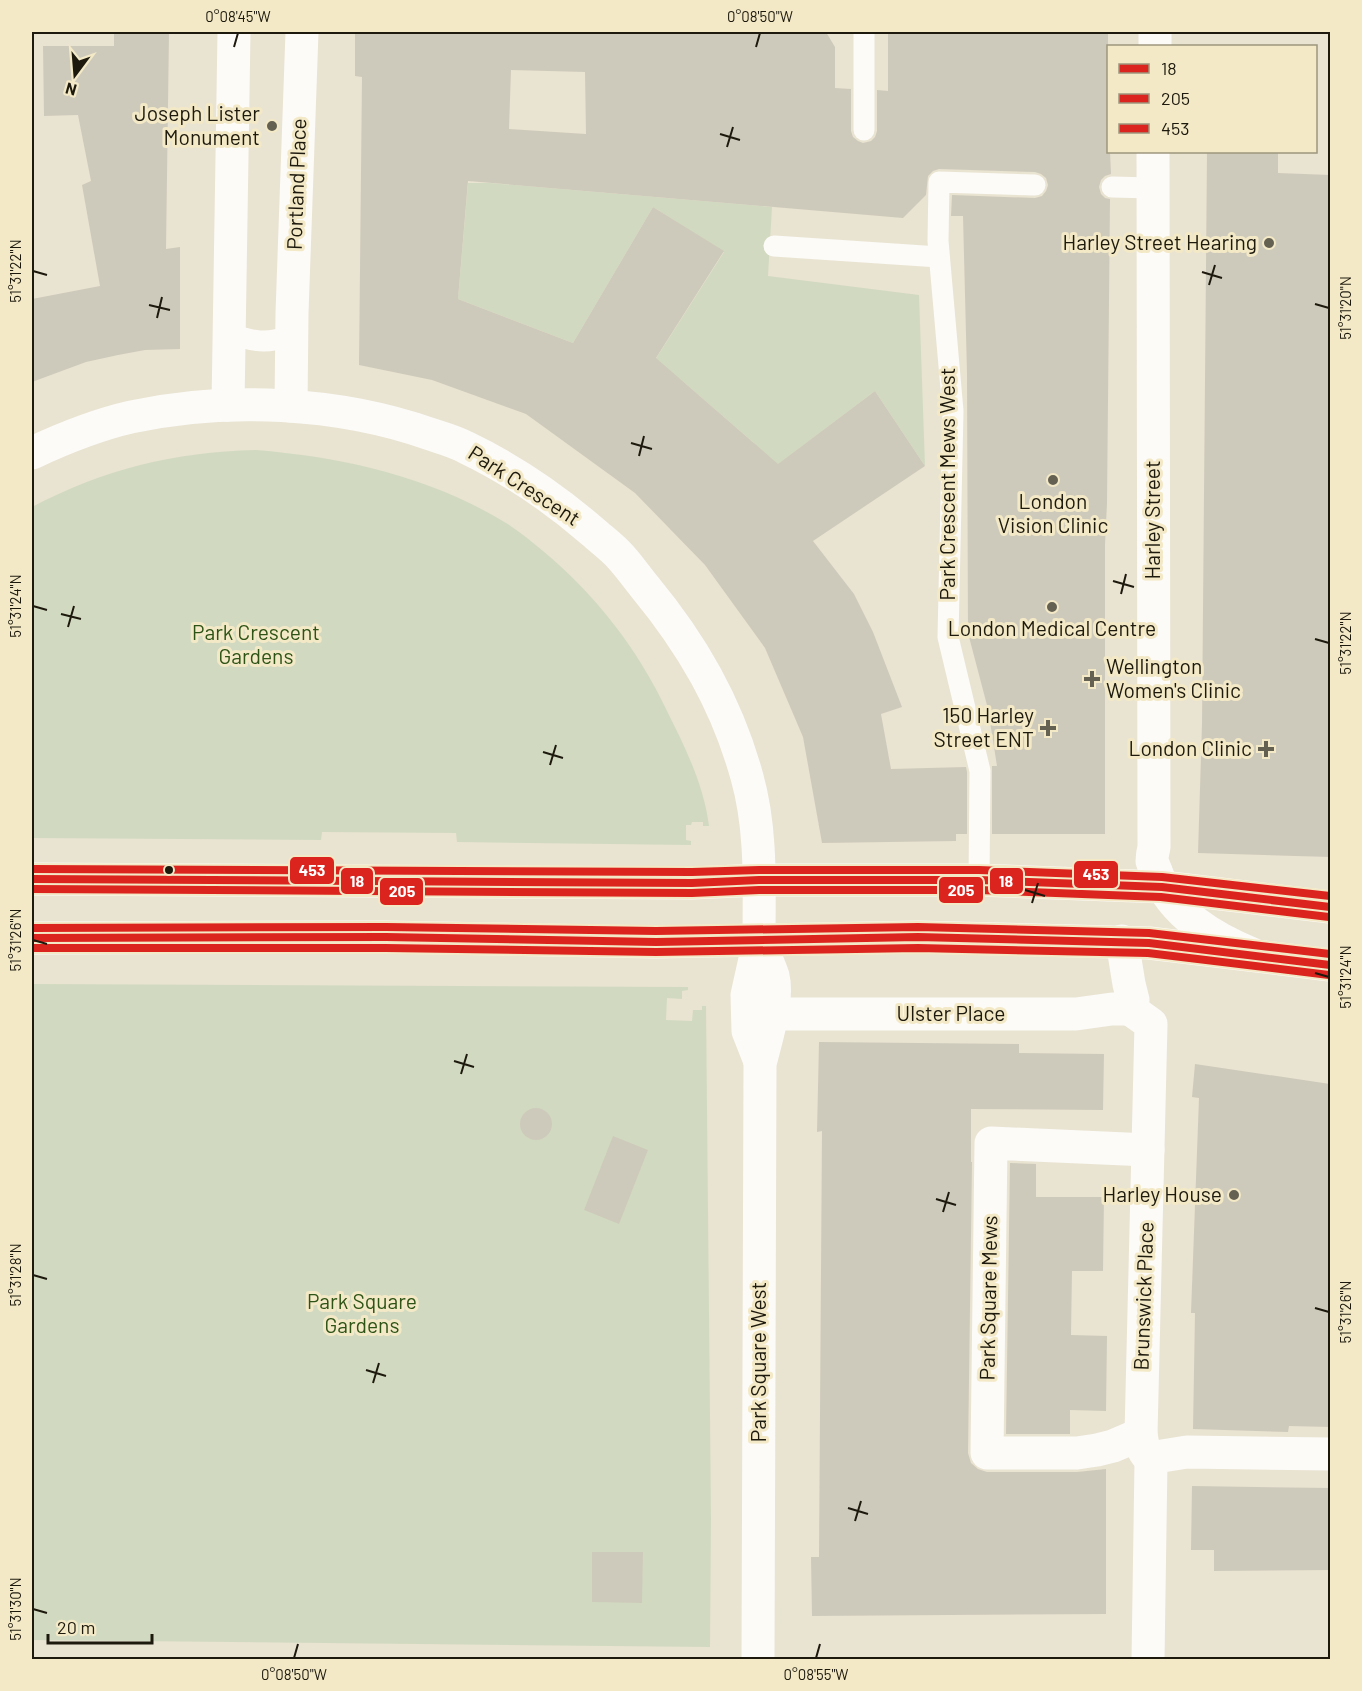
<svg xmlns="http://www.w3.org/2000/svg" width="1362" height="1691" font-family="Barlow,sans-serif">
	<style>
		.green { fill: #d1dac0 }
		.building { fill: #cecabb; fill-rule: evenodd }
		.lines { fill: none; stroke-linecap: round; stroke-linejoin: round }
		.lane { stroke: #fcfbf8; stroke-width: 21 }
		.street { stroke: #fcfbf8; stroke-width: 33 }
		.secondary { stroke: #fcfbf8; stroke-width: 33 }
		.primary { stroke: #fcfbf8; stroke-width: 33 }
		.highway { stroke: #fcfbf8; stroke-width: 33 }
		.bus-1-casing { stroke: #f3e9c7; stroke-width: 12 }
		.bus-2-casing { stroke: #f3e9c7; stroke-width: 12 }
		.bus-3-casing { stroke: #f3e9c7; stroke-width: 12 }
		.bus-1 { stroke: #dc241f; stroke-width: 8 }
		.bus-2 { stroke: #dc241f; stroke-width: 8 }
		.bus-3 { stroke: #dc241f; stroke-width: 8 }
		.ticks { fill: none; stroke: #1d190d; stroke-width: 2 }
		.poi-dot { fill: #646052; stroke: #f3e9c7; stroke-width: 2 }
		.bus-dot { fill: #1d190d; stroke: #f3e9c7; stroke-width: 2 }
		.labels { text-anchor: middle; stroke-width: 6; stroke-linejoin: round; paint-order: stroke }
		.poi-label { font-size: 21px; fill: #1d190d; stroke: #f3e9c7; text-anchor: end }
		.street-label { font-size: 21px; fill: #1d190d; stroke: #f3e9c7 }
		.park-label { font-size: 21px; fill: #2d5316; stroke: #f3e9c7 }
		.line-badge { stroke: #f3e9c7; stroke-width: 2 }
		.badge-label { font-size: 16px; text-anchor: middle; font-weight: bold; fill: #fff }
		.neatline { fill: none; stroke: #1d190d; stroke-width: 2 }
		.ticks-label { font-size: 15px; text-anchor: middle; fill: #1d190d }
	</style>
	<rect width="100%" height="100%" fill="#e9e3d1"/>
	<g class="green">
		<polygon points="468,183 490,183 772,207 768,276 919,295 925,466 875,391 756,481 754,443 680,379 646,374 724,252 653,207 573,343 458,299"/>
		<path d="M256,450C343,457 431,477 506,523C519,531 531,541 543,551C595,594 638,649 667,711C685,747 704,785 709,826H703V822H692L691,825H686V840L691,841V845L457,842L456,833L322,832L321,840L32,838V507C105,469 173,452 256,450Z"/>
		<polygon points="32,984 688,987 688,990 682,991 682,999 667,998 666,1020 692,1021 693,1010 702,1010 702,1006 706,1006 711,1517 710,1647 32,1640"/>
	</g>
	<g class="building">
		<polygon points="114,32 169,32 166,249 180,247 180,349 145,350 118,355 86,362 32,382 32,299 100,286 82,185 91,181 78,115 44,116 43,46 114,46"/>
		<path d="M355,32H826L835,47V88L851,89V131L853,137L858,141L863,143L871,141L875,137L877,131V90L888,91V32H1108V152H1110L1111,174L1105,176L1101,180L1099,187L1101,194L1105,198L1110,199L1107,503L1105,545V834H992V766H997L988,709L968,633L967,373L963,216H951L952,195L1035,198L1042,196L1046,191L1048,185L1046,178L1041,174L1035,172L939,169L933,171L928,176L926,195L903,218L468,181L458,299L573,343L653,207L724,251L656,358L778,464L875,391L925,466L813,541L854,594L873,632L902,707L881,714L891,769L966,767L967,772V834H956V841L822,843L803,737L765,648L705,565L635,493L526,414L432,380L359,365L362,77L355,76ZM511,70L585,72L586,134L509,129Z"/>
		<polygon points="1207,152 1278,152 1278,173 1330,175 1330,857 1198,853 1202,724"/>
		<polygon points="819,1042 1019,1044 1019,1053 1104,1054 1103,1110 971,1109 971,1162 972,1162 968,1453 971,1463 978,1469 987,1472 1077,1472 1106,1469 1106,1614 812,1616 811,1557 819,1557 822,1131 817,1132"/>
		<polygon points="1195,1064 1330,1084 1330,1427 1289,1426 1288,1432 1193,1429 1195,1313 1191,1313 1199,1098 1192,1097"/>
		<circle cx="536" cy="1124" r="16"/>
		<polygon points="613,1136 648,1150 619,1224 584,1210"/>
		<polygon points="1010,1163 1036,1164 1036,1197 1104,1197 1103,1271 1072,1271 1071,1335 1107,1336 1106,1411 1070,1410 1070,1434 1006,1434"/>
		<polygon points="1192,1486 1330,1488 1330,1570 1214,1571 1214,1550 1191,1550"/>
		<polygon points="592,1552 643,1552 642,1603 592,1602"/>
	</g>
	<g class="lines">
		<g class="lane">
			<polyline points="864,32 864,130"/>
			<polyline points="1112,187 1152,188"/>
			<polyline points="774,246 939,257"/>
			<path d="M229,333C253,342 266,344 291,336"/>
			<polyline points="979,880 980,771 948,637 953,411 938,241 939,182 1035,185"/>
		</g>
		<g class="street">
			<polyline points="759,941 747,995 748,1031 759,1059"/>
			<polyline points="1122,941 1129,984 1133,1000 1130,1009"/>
			<polyline points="1130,1009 1151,1024 1141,1434 1144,1451 1151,1461 1148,1660"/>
			<polyline points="772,1014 1076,1014 1112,1009 1130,1009"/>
			<polyline points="1141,1434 1113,1446 1097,1450 1077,1453 987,1453 991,1143 1148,1150"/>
			<polyline points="1151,1461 1162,1456 1187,1452 1330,1454"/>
			<path d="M758,1660L760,1064C766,1039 779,1000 773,976C769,964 763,952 759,941"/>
		</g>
		<g class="secondary">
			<polyline points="1155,46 1155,32"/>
			<path d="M1153,152L1154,847C1153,851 1152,857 1152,861C1153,865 1156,870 1157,874C1173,915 1214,938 1252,954"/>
		</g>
		<g class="primary">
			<polyline points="228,405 234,32"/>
			<polyline points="291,406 292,313 302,32"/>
			<path d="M32,453C64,438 96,425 131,417C226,396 339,402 430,434C442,438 454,441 465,447C511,469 555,499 593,532C601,539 610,546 617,553C627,563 635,575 644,586C692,644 727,704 747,777C762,830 759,886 759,941"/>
		</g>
		<g class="highway">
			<polyline points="32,879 692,883 759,880 979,880 1162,887 1330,907"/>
			<polyline points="32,938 386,937 656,942 918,937 1149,943 1330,965"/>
		</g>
		<g class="bus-1-casing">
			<g id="bus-1">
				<polyline points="32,879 692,883 759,880 979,880 1162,887 1330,907"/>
				<polyline points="32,938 386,937 656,942 918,937 1149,943 1330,965"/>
			</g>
		</g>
		<g class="bus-2-casing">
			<g id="bus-2">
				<polyline points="32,889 692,893 759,890 979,890 1161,897 1329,917"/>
				<polyline points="32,948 386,948 656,952 918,948 1148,953 1329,975"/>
			</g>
		</g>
		<g class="bus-3-casing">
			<g id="bus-3">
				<polyline points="32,869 692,872 759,870 979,870 1162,877 1330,896"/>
				<polyline points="32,928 386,927 656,931 918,927 1149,933 1330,954"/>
			</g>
		</g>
		<use href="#bus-1" class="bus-1"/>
		<use href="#bus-2" class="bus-2"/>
		<use href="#bus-3" class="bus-3"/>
	</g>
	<path class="ticks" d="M234,47L238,33M756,47L760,33M720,134L740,140M727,147L733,127M33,271L47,275M1202,272L1222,278M1209,285L1215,265M1315,304L1329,308M149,305L170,310M157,318L162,297M631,443L652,449M639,456L644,436M1113,581L1134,587M1121,594L1126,574M33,606L47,610M61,614L81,619M68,627L74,606M1315,639L1329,643M543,752L563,758M550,765L556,745M1025,890L1045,896M1032,903L1038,883M33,940L47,944M1315,973L1329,977M454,1061L474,1067M461,1074L467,1054M936,1199L956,1205M943,1212L949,1192M33,1275L47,1279M1315,1308L1329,1312M366,1370L386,1376M373,1383L379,1363M848,1508L868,1514M855,1521L861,1501M33,1609L47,1613M294,1658L298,1644M816,1658L820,1644"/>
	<g class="poi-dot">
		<circle cx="272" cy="126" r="6"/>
		<circle cx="1269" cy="243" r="6"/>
		<circle cx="1053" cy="480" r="6"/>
		<circle cx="1052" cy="607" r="6"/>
		<path d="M1089 670h6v6h6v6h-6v6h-6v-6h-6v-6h6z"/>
		<path d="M1045 719h6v6h6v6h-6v6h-6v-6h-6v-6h6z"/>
		<path d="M1263 740h6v6h6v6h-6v6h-6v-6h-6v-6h6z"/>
		<circle cx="1234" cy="1195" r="6"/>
	</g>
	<circle class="bus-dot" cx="169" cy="870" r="5"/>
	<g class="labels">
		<g class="poi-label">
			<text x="260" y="121">Joseph Lister<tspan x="260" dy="24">Monument</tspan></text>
			<text x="1257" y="250">Harley Street Hearing</text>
			<text x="1053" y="509" text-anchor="middle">London<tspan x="1053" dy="24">Vision Clinic</tspan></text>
			<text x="1052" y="636" text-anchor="middle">London Medical Centre</text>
			<text x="1106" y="674" text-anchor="start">Wellington<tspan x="1106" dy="24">Women's Clinic</tspan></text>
			<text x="1034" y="723">150 Harley<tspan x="1034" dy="24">Street ENT</tspan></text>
			<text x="1252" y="756">London Clinic</text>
			<text x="1222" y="1202">Harley House</text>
		</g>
		<g class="street-label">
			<text transform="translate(297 184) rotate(-88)" y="7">Portland Place</text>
			<text transform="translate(948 484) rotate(-90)" y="7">Park Crescent Mews West</text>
			<text transform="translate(524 486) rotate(33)" y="7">Park Crescent</text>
			<text transform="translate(1153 520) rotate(-90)" y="7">Harley Street</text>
			<text x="951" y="1021">Ulster Place</text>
			<text transform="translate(1144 1296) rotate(-88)" y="7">Brunswick Place</text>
			<text transform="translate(989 1298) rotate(-89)" y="7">Park Square Mews</text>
			<text transform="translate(759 1362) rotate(-90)" y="7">Park Square West</text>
		</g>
		<g class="park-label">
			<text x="256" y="640">Park Crescent<tspan x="256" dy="24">Gardens</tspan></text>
			<text x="362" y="1309">Park Square<tspan x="362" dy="24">Gardens</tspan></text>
		</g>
	</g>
	<g class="line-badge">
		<rect x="289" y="856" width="46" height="29" rx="6" fill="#dc241f"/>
		<rect x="1073" y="860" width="46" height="29" rx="6" fill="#dc241f"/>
		<rect x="340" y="867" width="34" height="28" rx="6" fill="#dc241f"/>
		<rect x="989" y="867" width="35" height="28" rx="6" fill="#dc241f"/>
		<rect x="938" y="876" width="46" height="28" rx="6" fill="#dc241f"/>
		<rect x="379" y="877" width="45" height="29" rx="6" fill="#dc241f"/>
	</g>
	<g class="badge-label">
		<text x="312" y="876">453</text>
		<text x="1096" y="880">453</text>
		<text x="357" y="887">18</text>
		<text x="1006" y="887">18</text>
		<text x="961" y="896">205</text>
		<text x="402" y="897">205</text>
	</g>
	<rect width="1362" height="1691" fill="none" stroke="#f3e9c7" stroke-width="66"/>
	<rect x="1107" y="45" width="210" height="108" fill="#f3e9c7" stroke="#9d967d" stroke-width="1.5"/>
	<rect x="1119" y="64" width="30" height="9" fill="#dc241f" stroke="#9d967d" stroke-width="1.5"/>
	<text x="1161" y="75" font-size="18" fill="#1d190d">18</text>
	<rect x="1119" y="94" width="30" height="9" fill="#dc241f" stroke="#9d967d" stroke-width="1.5"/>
	<text x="1161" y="105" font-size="18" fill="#1d190d">205</text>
	<rect x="1119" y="124" width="30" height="9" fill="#dc241f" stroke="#9d967d" stroke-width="1.5"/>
	<text x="1161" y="135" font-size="18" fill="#1d190d">453</text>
	<g transform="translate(75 75) rotate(196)" stroke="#f3e9c7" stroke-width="4.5" paint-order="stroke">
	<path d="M0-4.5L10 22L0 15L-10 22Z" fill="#1d190d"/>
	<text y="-9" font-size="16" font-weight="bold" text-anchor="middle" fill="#1d190d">N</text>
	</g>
	<path d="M48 1634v9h104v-9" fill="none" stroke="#1d190d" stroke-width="3"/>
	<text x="57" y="1634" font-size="18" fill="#1d190d" stroke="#f3e9c7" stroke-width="4.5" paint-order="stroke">20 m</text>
	<rect x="33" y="33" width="1296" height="1625" class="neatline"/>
	<g class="ticks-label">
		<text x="238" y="22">0°08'45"W</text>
		<text x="760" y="22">0°08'50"W</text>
		<text transform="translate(16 271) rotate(-90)" y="5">51°31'22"N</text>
		<text transform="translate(1346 308) rotate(-90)" y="5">51°31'20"N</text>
		<text transform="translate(16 606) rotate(-90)" y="5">51°31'24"N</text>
		<text transform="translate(1346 643) rotate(-90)" y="5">51°31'22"N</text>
		<text transform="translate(16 940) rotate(-90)" y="5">51°31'26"N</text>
		<text transform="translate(1346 977) rotate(-90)" y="5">51°31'24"N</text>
		<text transform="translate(16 1275) rotate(-90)" y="5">51°31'28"N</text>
		<text transform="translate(1346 1312) rotate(-90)" y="5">51°31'26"N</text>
		<text transform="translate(16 1609) rotate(-90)" y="5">51°31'30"N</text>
		<text x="294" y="1680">0°08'50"W</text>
		<text x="816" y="1680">0°08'55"W</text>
	</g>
</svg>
